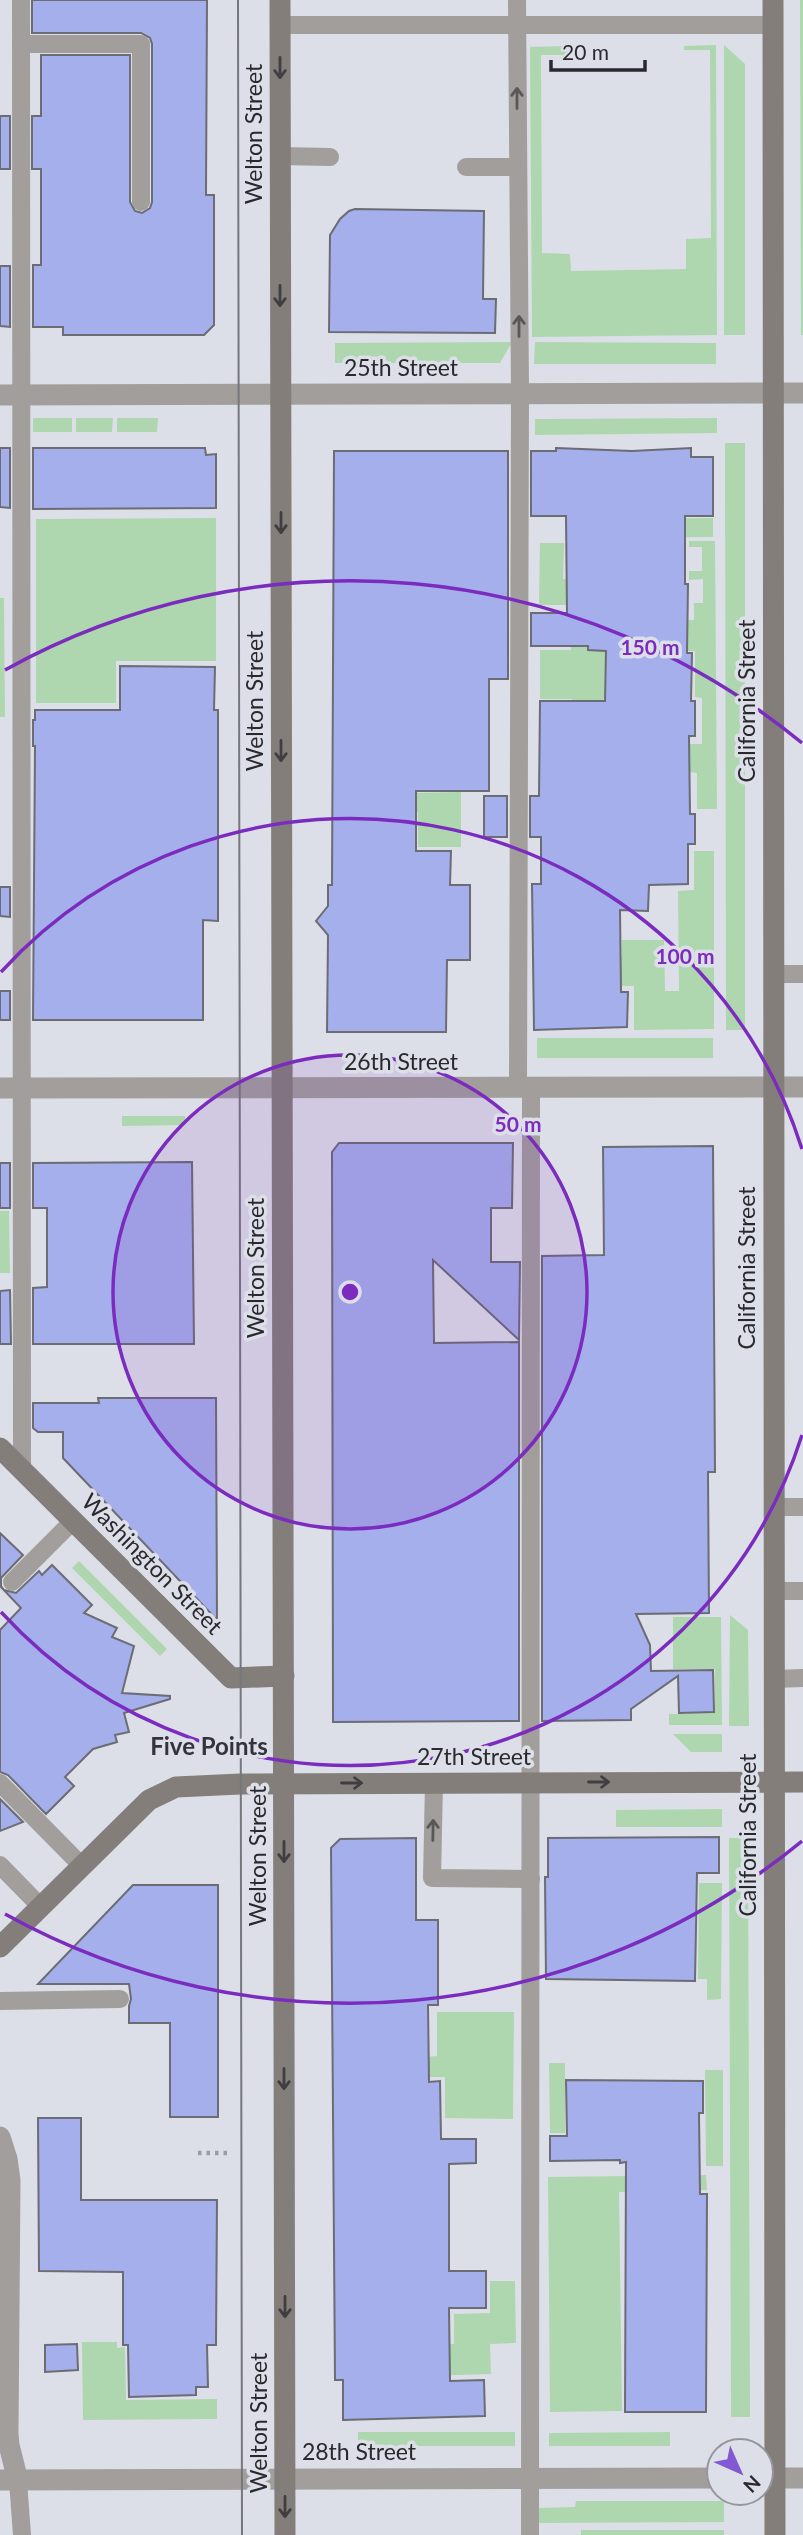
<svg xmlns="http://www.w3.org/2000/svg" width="803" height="2535" font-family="Lato,sans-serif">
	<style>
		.green { fill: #aed7af }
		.building { fill: #a4afeb; stroke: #6b6c74; stroke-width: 2 }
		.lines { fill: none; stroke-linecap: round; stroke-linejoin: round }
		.path { stroke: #9b9ca3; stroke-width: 4.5; stroke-dasharray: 3.5 5; stroke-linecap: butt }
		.lane { stroke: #a19e9b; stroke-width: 18 }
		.street { stroke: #a19e9b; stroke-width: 21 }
		.secondary { stroke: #837e7a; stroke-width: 21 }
		.tram { stroke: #76777d; stroke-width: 2 }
		.oneway { stroke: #403e40 }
		.oneway2 { stroke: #595859 }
		.ring { fill: none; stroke: #7b2cbf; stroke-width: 3.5 }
		.labels { text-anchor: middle; stroke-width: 7; stroke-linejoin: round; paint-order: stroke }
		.street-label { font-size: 23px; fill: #29292d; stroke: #dddfe8 }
		.neighbourhood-label { font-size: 24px; font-weight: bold; fill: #33343b; stroke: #dddfe8 }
		.centre { fill: #7b2cbf; stroke: #dddfe8; stroke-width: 3.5 }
		.ring-label { font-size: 21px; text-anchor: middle; font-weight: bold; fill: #7b2cbf; stroke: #dddfe8; stroke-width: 7; stroke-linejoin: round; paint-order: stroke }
	</style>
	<rect width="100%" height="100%" fill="#dddfe8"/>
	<g class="green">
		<polygon points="800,0 803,0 803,335 801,335"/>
		<polygon points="716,45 717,335 532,337 530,47 567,46 567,55 541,55 542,253 570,254 571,271 686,269 686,239 711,238 710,50 684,50 684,46"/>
		<polygon points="724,45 745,64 745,335 724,335"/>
		<polygon points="512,342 500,363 335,363 335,343"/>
		<polygon points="535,342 716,343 716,364 534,364"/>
		<rect x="33" y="418" width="39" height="14"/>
		<polygon points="76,418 113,418 112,432 76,432"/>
		<polygon points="117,418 158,418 157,432 117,432"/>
		<polygon points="717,418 717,433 535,435 535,419"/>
		<polygon points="725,443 745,443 745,1030 726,1030"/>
		<polygon points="216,518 216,661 116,661 116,703 36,703 36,519"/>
		<polygon points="713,518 713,537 606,538 605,519"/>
		<polygon points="689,541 715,541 717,809 697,809 697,773 689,772 689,744 702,744 702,698 695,697 695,651 687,651 686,620 694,620 694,603 703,603 703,579 689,580 689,571 702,571 702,547 689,547"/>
		<polygon points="540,543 564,543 563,579 617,579 602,605 539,605"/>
		<polygon points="0,598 4,598 5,717 0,717"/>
		<polygon points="571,617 592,617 632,695 604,695 602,738 573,763 572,699 540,699 540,650 571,650"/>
		<polygon points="461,792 461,847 418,847 418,812 414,811 414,793"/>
		<polygon points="694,851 714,851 714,1029 634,1030 634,986 581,986 580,958 622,957 622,940 664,940 665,991 679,991 678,891 694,890"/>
		<rect x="537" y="1038" width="176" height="20"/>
		<polygon points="122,1116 185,1116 185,1125 122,1126"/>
		<polygon points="0,1211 9,1211 10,1273 0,1273"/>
		<polygon points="79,1561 167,1649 160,1656 72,1568"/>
		<polygon points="730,1615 748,1630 749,1726 729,1726"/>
		<polygon points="673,1617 721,1617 722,1725 669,1725 669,1714 715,1713 715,1669 673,1669"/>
		<polygon points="673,1734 722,1734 722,1752 691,1752"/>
		<polygon points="722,1809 722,1827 616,1827 616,1810"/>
		<polygon points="729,1838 748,1838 750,2417 731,2417"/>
		<polygon points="699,1883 722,1883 721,1999 707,2000 707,1979 698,1979"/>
		<polygon points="437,2012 514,2012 513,2119 445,2118 445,2077 426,2077 426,2057 437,2056"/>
		<polygon points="549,2063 565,2063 565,2133 550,2133"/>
		<polygon points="705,2070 723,2070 723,2166 706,2166"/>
		<polygon points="706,2175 707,2190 619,2192 622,2411 550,2412 548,2177"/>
		<polygon points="490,2281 515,2281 516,2343 490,2344 491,2374 424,2376 423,2345 454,2344 454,2314 490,2313"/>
		<polygon points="82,2342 117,2342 117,2348 125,2347 126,2400 217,2399 217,2419 83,2420"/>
		<rect x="358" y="2432" width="157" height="14"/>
		<polygon points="670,2432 670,2446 549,2446 549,2433"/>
		<polygon points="576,2501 724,2501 724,2522 539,2523 539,2508 575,2507"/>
		<rect x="581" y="2530" width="143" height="5"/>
	</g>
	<g class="building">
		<polygon points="32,0 207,0 206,195 214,195 214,325 204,335 63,335 63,327 33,327 33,265 41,265 41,169 32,169 32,116 41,116 41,55 130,55 130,202 135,211 142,213 150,208 152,202 152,44 150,38 141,33 32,33"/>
		<rect x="0" y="116" width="10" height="53"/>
		<polygon points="355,209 484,211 483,299 496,299 495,333 329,332 330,235 340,219 349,211"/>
		<polygon points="0,266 10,266 10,327 0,326"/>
		<polygon points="0,448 10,448 10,508 0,507"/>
		<polygon points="33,448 205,448 206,455 216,454 216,508 33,509"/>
		<polygon points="556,448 632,451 691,448 691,457 713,457 713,516 685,516 685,584 688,584 687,653 692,653 691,701 695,701 695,736 689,736 690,814 695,814 695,844 688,844 688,884 649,885 648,911 620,910 621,992 628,992 627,1027 534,1030 532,884 541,884 541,837 530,837 530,796 539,796 540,701 605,701 606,651 588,650 588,646 531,646 531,613 567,613 566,516 531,516 531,451 556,451"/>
		<polygon points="334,451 508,451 508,679 489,679 489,791 416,791 416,851 451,851 450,885 470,885 470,960 447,960 446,1032 327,1032 328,935 316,921 328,906 328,885 332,885"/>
		<polygon points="120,666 215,667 214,710 218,710 218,921 203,920 203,1020 33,1020 35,746 33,746 33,720 35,720 35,710 120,710"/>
		<rect x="484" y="796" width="23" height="41"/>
		<polygon points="0,887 10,887 10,917 0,916"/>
		<rect x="0" y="991" width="10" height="29"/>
		<polygon points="339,1143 513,1143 512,1208 491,1208 491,1262 520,1262 519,1340 433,1260 434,1343 519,1342 519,1721 333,1722 332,1152"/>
		<polygon points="713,1146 715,1472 708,1472 709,1613 636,1614 650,1645 651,1671 713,1670 714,1712 679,1713 678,1676 631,1709 631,1720 542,1721 542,1256 604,1255 603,1147"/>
		<polygon points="192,1162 194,1344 33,1344 33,1288 47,1287 47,1208 33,1208 33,1163"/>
		<rect x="0" y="1163" width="10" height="45"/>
		<polygon points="10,1290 11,1344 0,1344 0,1291"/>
		<polygon points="98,1398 216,1398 217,1620 63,1458 63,1432 38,1432 33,1428 33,1403 99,1403"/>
		<polygon points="0,1533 23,1555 1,1578 1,1586 4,1590 16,1593 39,1571 42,1575 52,1565 92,1605 84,1613 117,1628 112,1637 134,1646 122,1693 170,1696 170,1699 124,1713 129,1732 115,1735 117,1742 93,1749 65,1777 74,1786 46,1814 8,1775 0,1772 0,1630 21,1608 0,1586"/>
		<polygon points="0,1799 23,1822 0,1831"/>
		<polygon points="719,1837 719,1873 697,1873 695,1981 546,1979 545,1877 548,1877 548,1838"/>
		<polygon points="416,1838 416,1920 438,1920 438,2005 428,2005 429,2082 440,2081 441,2139 476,2139 476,2163 449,2164 449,2271 486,2271 486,2308 449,2308 450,2381 484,2380 485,2416 343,2420 343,2380 335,2380 331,1848 340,1839"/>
		<polygon points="133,1885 218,1885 218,2117 170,2117 170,2023 129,2023 129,2006 131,1999 129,1984 38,1984"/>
		<polygon points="566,2080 703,2081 703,2113 699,2113 700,2194 707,2194 706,2412 625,2412 626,2162 620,2163 620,2160 550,2161 550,2136 567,2136"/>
		<polygon points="38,2118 81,2118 81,2200 217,2200 216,2345 207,2345 208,2387 196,2387 196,2395 129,2397 128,2345 123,2345 123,2272 39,2271"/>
		<polygon points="77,2344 78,2370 45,2372 45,2345"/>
	</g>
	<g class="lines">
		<polyline class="path" points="198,2153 229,2153"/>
		<g class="lane">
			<polyline points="21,0 22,1471"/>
			<polyline points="517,0 520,394 518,1087"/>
			<polyline points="280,25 773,25"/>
			<polyline points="21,44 141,44 141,202"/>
			<polyline points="280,156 330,157"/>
			<polyline points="466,167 518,167"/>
			<polyline points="774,974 803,974"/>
			<polyline points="774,1507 803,1507"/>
			<polyline points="12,1582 73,1521"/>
			<polyline points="774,1591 803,1591"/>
			<polyline points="774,1679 803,1678"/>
			<polyline points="0,1783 82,1866"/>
			<polyline points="434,1783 432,1878 531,1879"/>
			<polyline points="0,1865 41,1907"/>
			<polyline points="0,2001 120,1999"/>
			<polyline points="18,2481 22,2535"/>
			<polyline points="530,2535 531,1088"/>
		</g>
		<g class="street">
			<polyline points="0,395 803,393"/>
			<polyline points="0,1088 803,1087"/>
			<polyline points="0,2137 7,2159 10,2180 8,2434 9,2445 18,2481"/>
			<polyline points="761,2478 803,2478"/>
			<polyline points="0,2480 719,2478"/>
		</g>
		<g class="secondary">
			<polyline points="280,0 285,2535"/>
			<polyline points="773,0 775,2535"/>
			<polyline points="0,1448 231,1678 284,1676"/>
			<polyline points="0,1947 149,1800 176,1787 240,1784 803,1782"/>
		</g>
		<polyline class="tram" points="238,0 242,2535"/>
	</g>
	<defs><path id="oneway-shaft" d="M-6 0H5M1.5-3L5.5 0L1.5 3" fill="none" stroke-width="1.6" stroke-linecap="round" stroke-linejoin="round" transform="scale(1.75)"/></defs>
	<g class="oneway">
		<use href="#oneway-shaft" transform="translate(280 68) rotate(90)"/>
		<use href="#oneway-shaft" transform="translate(280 296) rotate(90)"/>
		<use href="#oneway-shaft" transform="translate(281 523) rotate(90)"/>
		<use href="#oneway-shaft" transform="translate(281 751) rotate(90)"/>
		<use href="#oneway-shaft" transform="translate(599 1782)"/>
		<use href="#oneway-shaft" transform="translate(352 1783)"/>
		<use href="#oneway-shaft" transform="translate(284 1852) rotate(90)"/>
		<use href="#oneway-shaft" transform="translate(284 2079) rotate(90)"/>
		<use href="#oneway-shaft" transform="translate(285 2307) rotate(90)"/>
		<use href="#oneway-shaft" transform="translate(285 2507) rotate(90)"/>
	</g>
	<g class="oneway2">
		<use href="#oneway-shaft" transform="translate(517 98) rotate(-90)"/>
		<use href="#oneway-shaft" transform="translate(519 326) rotate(-90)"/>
		<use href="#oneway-shaft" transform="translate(433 1830) rotate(-89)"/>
	</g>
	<circle cx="350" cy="1292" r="237" fill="#7b2cbf" fill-opacity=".12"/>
	<g class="ring">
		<circle cx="350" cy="1292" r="237"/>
		<path d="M802 1435A474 474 0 0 1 1 1612M1 972A474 474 0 0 1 802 1149"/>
		<path d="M802 1841A711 711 0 0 1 5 1914M5 670A711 711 0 0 1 802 743"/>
	</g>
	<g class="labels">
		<g class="street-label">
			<text transform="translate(254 134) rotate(-90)" y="8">Welton Street</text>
			<text x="401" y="376">25th Street</text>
			<text transform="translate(255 701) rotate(-90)" y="8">Welton Street</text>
			<text transform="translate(747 701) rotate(-90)" y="8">California Street</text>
			<text x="401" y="1070">26th Street</text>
			<text transform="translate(256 1268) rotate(-90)" y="8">Welton Street</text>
			<text transform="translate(747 1268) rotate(-90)" y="8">California Street</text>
			<text transform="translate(152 1564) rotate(45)" y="8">Washington Street</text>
			<text x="474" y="1765">27th Street</text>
			<text transform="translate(748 1835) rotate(-90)" y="8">California Street</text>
			<text transform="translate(258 1856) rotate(-90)" y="8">Welton Street</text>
			<text transform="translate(259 2423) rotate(-90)" y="8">Welton Street</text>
			<text x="359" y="2460">28th Street</text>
		</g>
		<g class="neighbourhood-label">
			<text x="209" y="1755">Five Points</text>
		</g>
	</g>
	<circle cx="350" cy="1292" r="10" class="centre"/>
	<g class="ring-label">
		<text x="650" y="655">150 m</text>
		<text x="685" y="964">100 m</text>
		<text x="518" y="1132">50 m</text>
	</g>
	<g transform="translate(740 2472) rotate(135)"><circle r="33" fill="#dddfe8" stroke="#95969d" stroke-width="2"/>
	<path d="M0-5L12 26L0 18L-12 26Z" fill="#8359d2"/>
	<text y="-10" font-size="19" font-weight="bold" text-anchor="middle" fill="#29292d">N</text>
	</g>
	<path d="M551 60v10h94v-10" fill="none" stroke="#29292d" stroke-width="3.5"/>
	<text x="562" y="60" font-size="21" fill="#29292d" stroke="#dddfe8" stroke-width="5" paint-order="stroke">20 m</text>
</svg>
